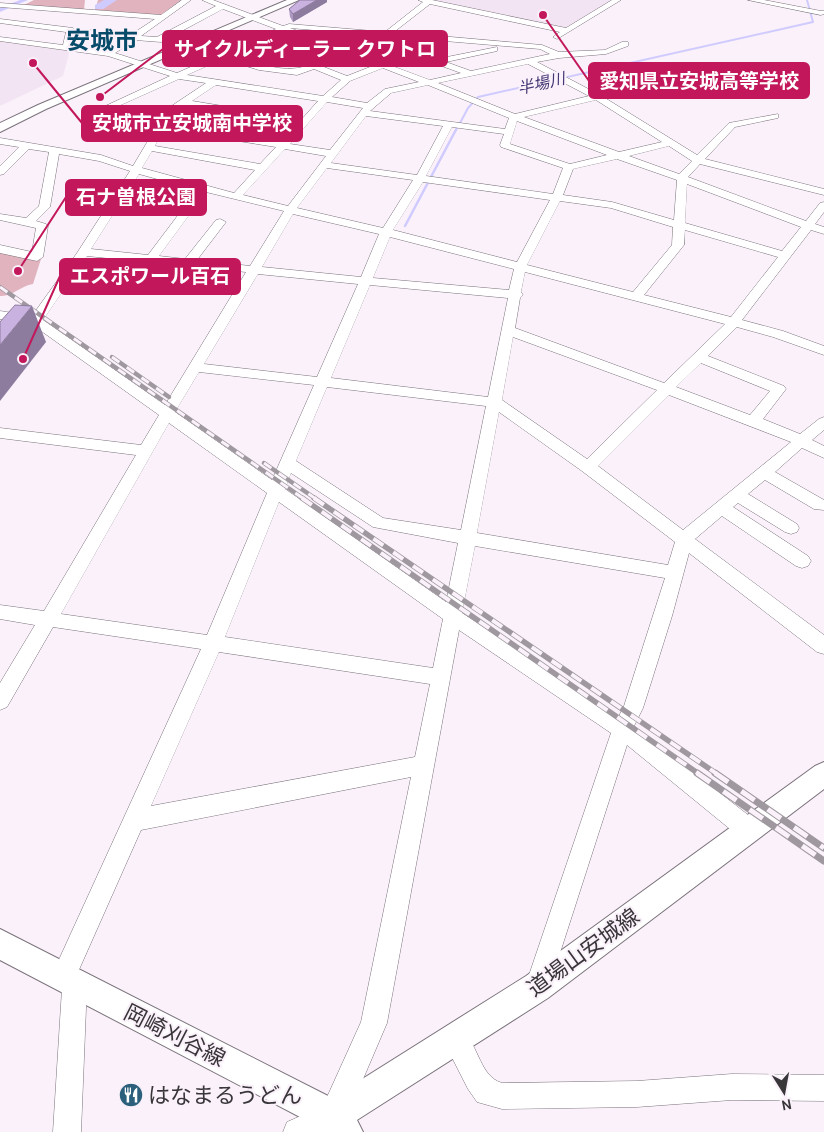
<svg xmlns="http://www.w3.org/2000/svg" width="824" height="1132" font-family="Cabin,'Noto Sans JP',sans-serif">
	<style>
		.built { fill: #f3e4f3 }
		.green { fill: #e1b3be }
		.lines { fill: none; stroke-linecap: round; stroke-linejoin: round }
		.stream-far1 { stroke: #d0cbfe; stroke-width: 2 }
		.stream { stroke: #d0cbfe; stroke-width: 2.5 }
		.canal { fill: #d0cbfe; fill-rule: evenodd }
		.river { fill: #d0cbfe; fill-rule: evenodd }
		.minor-casing { stroke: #7b737b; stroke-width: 1 }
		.major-casing { stroke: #7b737b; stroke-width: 2 }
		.minor { fill: #fff; fill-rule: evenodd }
		.major { fill: #fff; fill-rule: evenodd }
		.rail-far2-casing { stroke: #9f999f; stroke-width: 4.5 }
		.rail-far1-casing { stroke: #9f999f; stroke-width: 5.5 }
		.rail-casing { stroke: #9f999f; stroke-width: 7 }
		.rail-far2 { stroke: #faf1fa; stroke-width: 3; stroke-dasharray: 9; stroke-linecap: butt }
		.rail-far1 { stroke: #faf1fa; stroke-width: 4; stroke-dasharray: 12; stroke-linecap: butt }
		.rail { stroke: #faf1fa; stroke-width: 5; stroke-dasharray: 16; stroke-linecap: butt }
		.wall { fill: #ad98c1 }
		.shaded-wall { fill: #8d7c9d }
		.building { fill: #c9b1e0; stroke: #8d7c9d }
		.labels { text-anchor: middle; stroke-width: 4; stroke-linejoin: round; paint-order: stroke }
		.far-water-label { font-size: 16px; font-style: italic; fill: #433774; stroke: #faf1fa }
		.near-street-label { font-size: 22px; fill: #393639; stroke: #faf1fa }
		.near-poi-label { font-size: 22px; fill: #393639; stroke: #faf1fa; text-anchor: start }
		.far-town-label { font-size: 24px; font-weight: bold; fill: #064b69; stroke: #faf1fa }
		.leader { fill: none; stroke: #c2185b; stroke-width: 2 }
		.callout-dot { fill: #c2185b; stroke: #faf1fa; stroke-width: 2 }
		.callout { fill: #c2185b; stroke: #c2185b; stroke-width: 2 }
		.callout-label { font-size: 20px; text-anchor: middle; font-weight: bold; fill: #fff }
	</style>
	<rect width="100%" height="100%" fill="#faf1fa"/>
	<g class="built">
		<polygon points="426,0 615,0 567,30"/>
		<polygon points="0,41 70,50 63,76 0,106"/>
	</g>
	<g class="green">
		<polygon points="34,0 85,0 84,10 24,5"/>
		<polygon points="98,0 181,0 161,15 95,10"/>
		<path d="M0,251L41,259L33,284C20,286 12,297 0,296Z"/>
	</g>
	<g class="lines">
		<polyline class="stream-far1" points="459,125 468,108 478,97 813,22 807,0"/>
		<polyline class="stream" points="405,226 459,124"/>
		<polygon class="canal" points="20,0 28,0 0,12 0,8"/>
		<polygon class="river" points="104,0 117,0 103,9 95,9 95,5"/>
		<g class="minor-casing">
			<g id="minor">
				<path d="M182,0H191L141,36L157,37L216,6L202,0H213L283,26L289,24L385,32L423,2L418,0H432L566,28L612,0H621L557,39L553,37L560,32L430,4L394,32L542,45L559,52L605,50L622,42H628V46L606,54L559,58L537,62L598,94L694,73V77L605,98L697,155L729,123L778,114V118L735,127L705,159L824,189V195L700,164L688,177L806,221L820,203L824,202V212L815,224L824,227V234L811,230L742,320L783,331L824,346V355L773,337L737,327L708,356L784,386L786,389L763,419L800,434L819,419L824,417V430L812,440L824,446V458L802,448L775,472L824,500V510L814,509L765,480L748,494L797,524L799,528L797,532L791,534L785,532L738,503L733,507L808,556L811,561L808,566L802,568L796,566L722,516L695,539L824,635V654L817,652L689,553L672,616L643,708L634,726L757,822L760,830L757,838L749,841L741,838L627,745L550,984L547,993L538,996L529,993L526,984L611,733L459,630L387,1023L343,1126L329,1132H283L287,1122L323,1106L361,1022L411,777L141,830L78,972L84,974L87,983L81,1132H53L62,989L54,986L51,977L201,649L53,627L7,707L0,710V683L35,625L0,619V605L44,611L136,455L0,438V428L141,445L159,415L37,328L5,369L0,370V357L26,323L0,319V311L32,316L77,253L130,171L99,161L59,154L50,207L36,221L46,224L48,226L43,257L37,261L0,253V245L32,252L36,228L0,220V214L26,218L39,206L49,152L29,149L4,174L0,175V166L19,147L0,144V138L101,155L133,166L152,134L154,127L93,117L88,114L170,76L108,56L0,41V37L63,45L66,32L0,23V19L73,28L71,46L107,51L126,39L91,34H88V30L132,34L155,19L0,7V3L161,15ZM223,9L276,29L177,73L115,53L135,40L161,42ZM290,28L540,49L550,54L471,71L446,62L497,51V47L437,59L379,37H373V41L461,73L430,80ZM284,31L375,65L347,76L260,42ZM253,45L306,66C283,74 253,62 230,56ZM223,59L259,70L297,75L314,69L341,80L323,96L187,75ZM528,64L589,96L515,114L438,83ZM383,68L419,82L385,89L367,103L332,97L350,81ZM179,79L206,83L164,111L156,122L103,113ZM216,85L318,101L302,119L192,101ZM428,85L509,118L505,129L370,111L391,93ZM596,100L662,142L619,152L524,117ZM327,102L363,108L330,150L290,144ZM185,105L297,124L280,142L165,123L170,115ZM366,116L443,126L417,175L331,163ZM517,121L607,155L570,164L510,144ZM452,127L504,134L500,145L501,147L563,168L553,194L426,176ZM163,129L276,147L260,164L155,146ZM669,146L692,161L679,174L629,156ZM285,149L326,156L288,206L243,195ZM152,151L255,170L234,193L142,168ZM617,159L677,180L674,220L612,202L563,195L573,169ZM327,168L413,180L383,228L297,208ZM139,174L197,190L148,255L91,249ZM423,182L550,200L517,262L393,230ZM687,184L801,227L782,251L685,223ZM206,192L284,211L250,266L197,260L226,222L220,219L216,220L185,259L159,256ZM560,201L611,208L673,227L672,245L633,292L527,265ZM293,214L379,234L361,277L262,267ZM685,230L778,257L731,317L644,295L684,245ZM390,237L514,269L509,290L373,278ZM87,256L246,272L165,405L43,320ZM525,272L725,324L664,383L515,328L520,298L523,295L521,292ZM258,274L358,284L317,377L204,364ZM370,285L508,298L488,397L331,378ZM513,337L657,390L587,459L502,400ZM701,363L770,391L750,415L676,387ZM199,372L314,385L272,480L175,412ZM327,387L486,406L461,530L383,518L296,461ZM669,395L791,442L683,530L598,466ZM499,412L582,471L675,542L668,565L477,533ZM169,423L267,493L207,635L61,614ZM291,473L373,527L458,543L446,602L285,489ZM279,502L443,619L433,668L225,637ZM475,546L665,578L624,706L619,716L462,613ZM219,652L430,684L415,757L151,806Z"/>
				<polygon points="748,0 764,0 821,11 824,11 824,14 821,15"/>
				<path d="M456,1027C479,1037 477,1076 502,1083L637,1081L732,1074L824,1075V1101L732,1100L637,1107L502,1109L477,1102L468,1089L443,1040L447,1031Z"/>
			</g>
		</g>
		<g class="major-casing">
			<g id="major">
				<polygon points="287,0 299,0 46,109 0,132 0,123 38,105"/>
				<polygon points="824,762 824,789 548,998 357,1120 363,1132 325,1132 321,1128 0,960 0,929 332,1098 526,976 815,766"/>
			</g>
		</g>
		<use href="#minor" class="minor"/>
		<use href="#major" class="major"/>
		<g class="rail-far2-casing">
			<g id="rail-far2">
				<polyline points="0,287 304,499"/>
				<polyline points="112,357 169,397"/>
				<polyline points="264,463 316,499"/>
			</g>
		</g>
		<g class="rail-far1-casing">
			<g id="rail-far1">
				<polyline points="302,498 699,774"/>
				<polyline points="314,498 717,774"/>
			</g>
		</g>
		<g class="rail-casing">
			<g id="rail">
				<polyline points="697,773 824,861"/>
				<polyline points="715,773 824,848"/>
			</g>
		</g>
		<use href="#rail-far2" class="rail-far2"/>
		<use href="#rail-far1" class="rail-far1"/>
		<use href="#rail" class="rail"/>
	</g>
	<polygon class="wall" points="300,0 327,0 327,2 293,22 290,17 289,9"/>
	<g class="shaded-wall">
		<polygon points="317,0 327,0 327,2 293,22 293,14"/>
		<polygon points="32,306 46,342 0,401 0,345"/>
	</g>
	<g class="building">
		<polygon points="300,0 317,0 293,14 289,9"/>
		<polygon points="15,305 32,306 0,345 0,322"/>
	</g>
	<defs>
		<g id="restaurant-disc" transform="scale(1.25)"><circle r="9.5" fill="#2b5f7b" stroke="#faf1fa"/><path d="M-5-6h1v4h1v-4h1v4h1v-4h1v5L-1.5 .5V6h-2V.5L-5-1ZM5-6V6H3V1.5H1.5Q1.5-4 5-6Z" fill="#fff"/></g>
	</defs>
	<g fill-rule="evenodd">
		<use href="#restaurant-disc" x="131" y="1095"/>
	</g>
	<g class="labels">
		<g class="far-water-label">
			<text transform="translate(541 83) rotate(-13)" y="6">半場川</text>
		</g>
		<g class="near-street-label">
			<text transform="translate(583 952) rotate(-36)" y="8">道場山安城線</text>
			<text transform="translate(175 1035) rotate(27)" y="8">岡崎刈谷線</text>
		</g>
		<g class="near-poi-label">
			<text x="148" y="1103">はなまるうどん</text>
		</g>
		<g class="far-town-label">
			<text x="102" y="49">安城市</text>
		</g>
	</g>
	<path class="leader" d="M100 97L163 49M543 15L589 81M33 63L82 123M18 271L66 197M23 359L60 276"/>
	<g class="callout-dot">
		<circle cx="100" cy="97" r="5"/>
		<circle cx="543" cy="15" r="5"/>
		<circle cx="33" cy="63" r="5"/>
		<circle cx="18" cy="271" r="5"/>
		<circle cx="23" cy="359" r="5"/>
	</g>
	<g class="callout">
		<rect x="163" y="31" width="284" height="35" rx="5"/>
		<rect x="589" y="63" width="220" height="35" rx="5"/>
		<rect x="82" y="106" width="220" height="35" rx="5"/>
		<rect x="66" y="180" width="140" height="35" rx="5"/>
		<rect x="60" y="259" width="180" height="35" rx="5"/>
	</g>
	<g class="callout-label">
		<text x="305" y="56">サイクルディーラー クワトロ</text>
		<text x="699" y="88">愛知県立安城高等学校</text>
		<text x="192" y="130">安城市立安城南中学校</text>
		<text x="136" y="204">石ナ曽根公園</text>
		<text x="150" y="283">エスポワール百石</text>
	</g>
	<g transform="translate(784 1092) rotate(169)" stroke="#faf1fa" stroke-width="4" paint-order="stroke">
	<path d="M0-4L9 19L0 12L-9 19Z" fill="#393639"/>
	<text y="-8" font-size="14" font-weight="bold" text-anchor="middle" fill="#393639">N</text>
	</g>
</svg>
